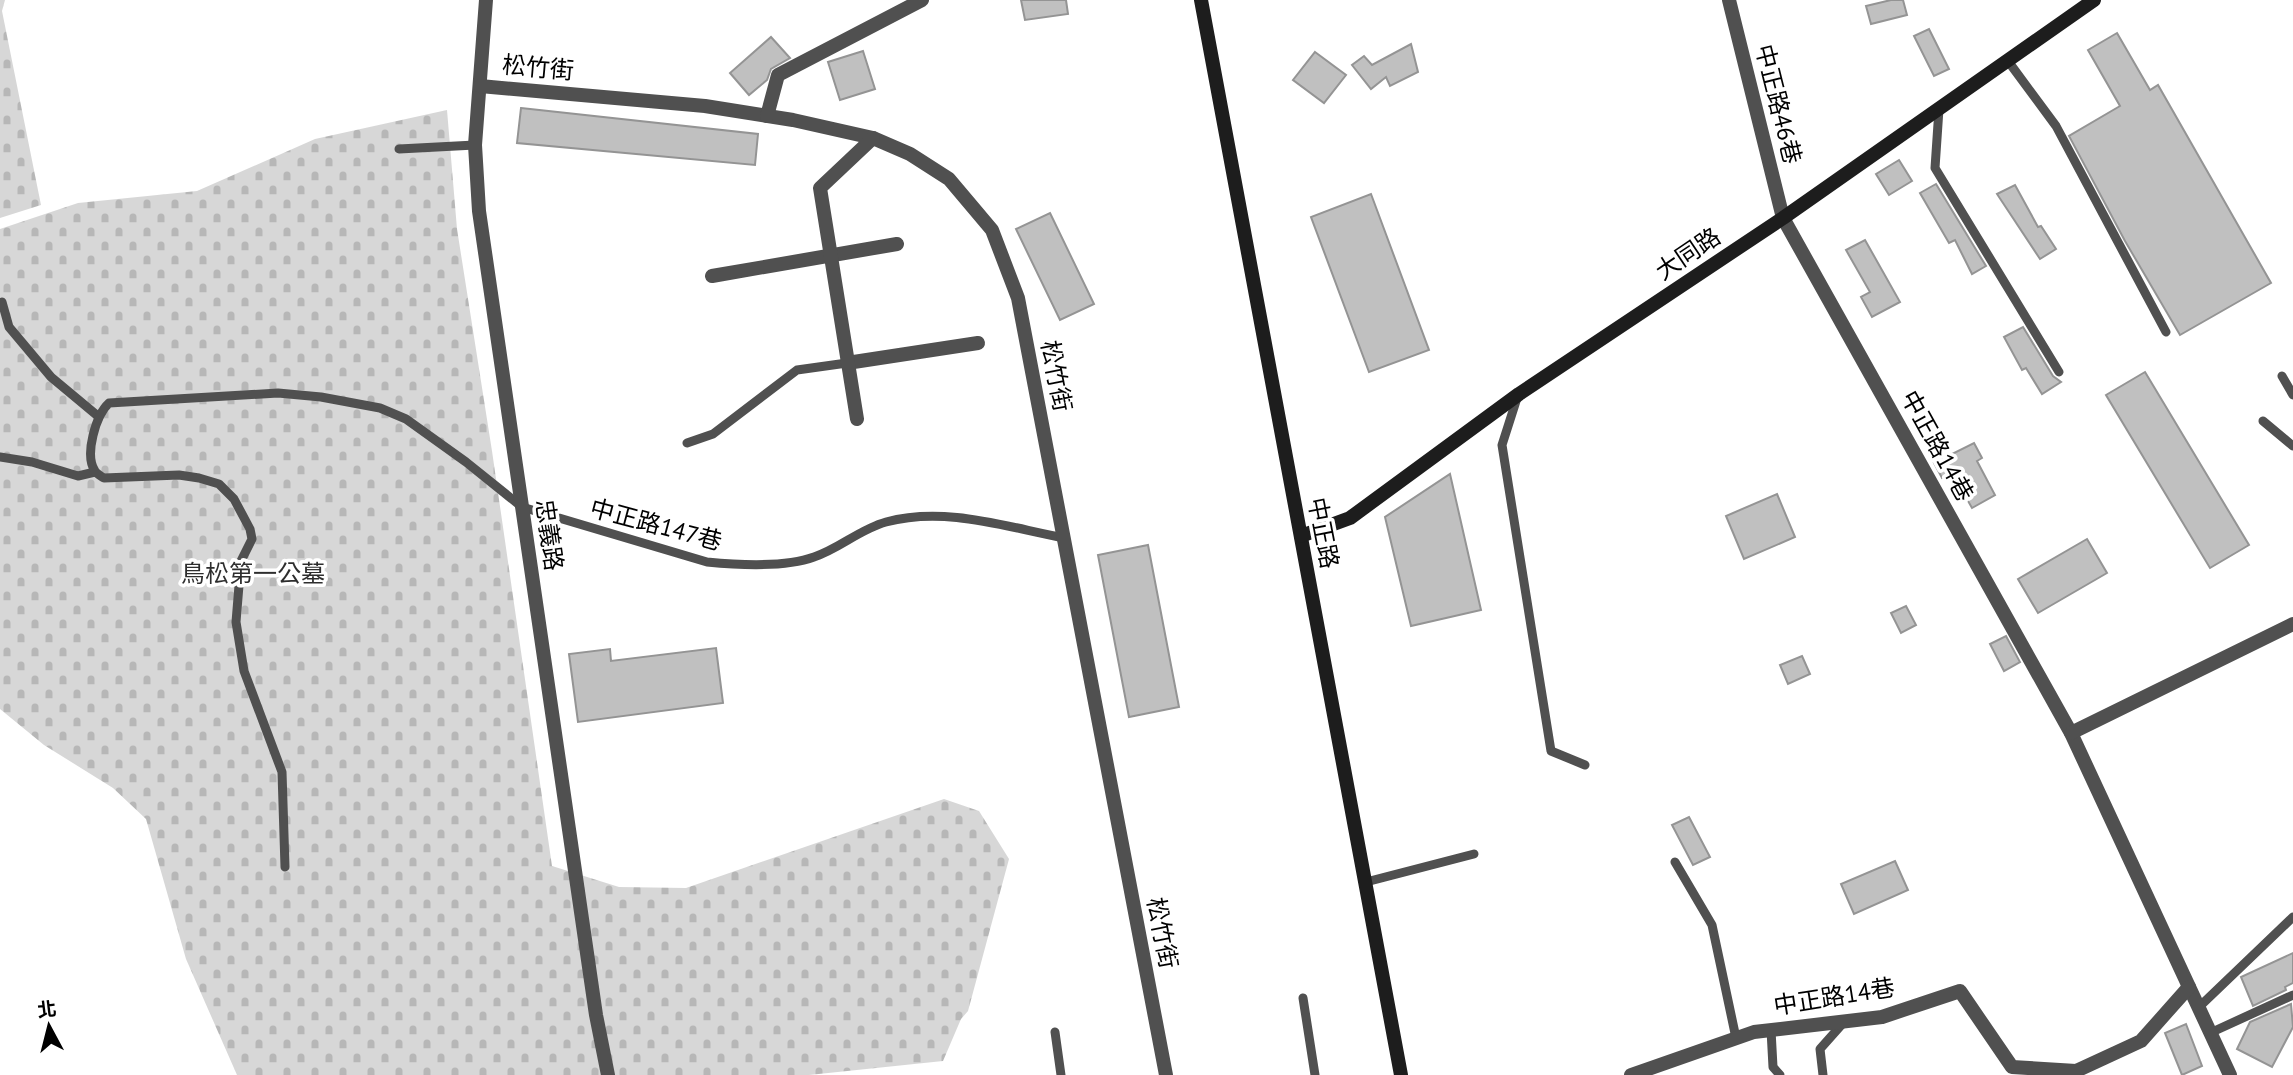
<svg xmlns="http://www.w3.org/2000/svg" width="2293" height="1075" font-family="'PT Sans','Noto Sans TC',sans-serif">
	<style>
		.cemetery { fill: url(#cemetery-stones) }
		.building { fill: #c0c0c0; stroke: #949494; stroke-width: 2 }
		.lines { fill: none; stroke-linecap: round; stroke-linejoin: round }
		.lane { stroke: #505050; stroke-width: 9 }
		.street { stroke: #505050; stroke-width: 14 }
		.secondary { stroke: #1d1d1d; stroke-width: 14 }
		.labels { text-anchor: middle; stroke-width: 7; stroke-linejoin: round; paint-order: stroke }
		.street-label { font-size: 24px; fill: #000; stroke: #fff }
		.park-label { font-size: 24px; fill: #2e2e2e; stroke: #fff }
	</style>
	<defs>
		<pattern id="cemetery-stones" width="16" height="16" patternUnits="userSpaceOnUse" patternTransform="scale(1.75)"><rect width="16" height="16" fill="#d7d7d7"/><path d="M2 7V4a2 2 0 0 1 4 0v3zM10 15v-3a2 2 0 0 1 4 0v3z" fill="#b7b7b7"/></pattern>
	</defs>
	<rect width="100%" height="100%" fill="#fff"/>
	<g class="cemetery">
		<polygon points="0,0 5,0 2,11 41,205 0,218"/>
		<polygon points="447,110 457,229 492,451 552,866 619,887 686,888 944,799 979,811 1009,859 968,1011 961,1019 943,1061 809,1075 237,1075 186,959 146,819 113,788 44,745 0,709 0,229 78,203 197,191 315,139"/>
	</g>
	<g class="building">
		<polygon points="1021,0 1066,0 1068,14 1025,20"/>
		<polygon points="1891,0 1903,0 1907,15 1871,24 1866,6"/>
		<polygon points="1929,29 1949,69 1934,76 1914,36"/>
		<polygon points="2117,33 2150,90 2158,85 2271,283 2180,335 2125,241 2069,136 2120,106 2088,50"/>
		<polygon points="771,37 790,58 771,69 767,80 749,95 730,73"/>
		<polygon points="1411,44 1418,72 1390,86 1386,77 1371,89 1352,65 1364,56 1372,65"/>
		<polygon points="863,51 875,89 840,100 828,62"/>
		<polygon points="1315,52 1346,75 1324,103 1293,80"/>
		<polygon points="521,108 758,134 755,165 517,143"/>
		<polygon points="1899,160 1912,181 1889,195 1876,174"/>
		<polygon points="1936,184 1986,266 1972,274 1955,240 1949,243 1920,193"/>
		<polygon points="2015,185 2038,227 2041,226 2056,249 2040,259 1997,194"/>
		<polygon points="1371,194 1429,350 1369,372 1311,217"/>
		<polygon points="1050,213 1094,304 1060,320 1016,229"/>
		<polygon points="1865,240 1900,302 1872,317 1861,297 1870,292 1846,250"/>
		<polygon points="2023,327 2053,376 2061,382 2042,394 2026,368 2022,370 2004,337"/>
		<polygon points="2145,372 2249,545 2210,568 2106,395"/>
		<polygon points="1974,443 1982,458 1977,461 1995,495 1972,508 1952,473 1942,478 1934,463"/>
		<polygon points="1450,474 1481,610 1411,626 1385,517"/>
		<polygon points="1777,494 1795,537 1744,559 1726,516"/>
		<polygon points="2087,539 2107,573 2038,613 2018,579"/>
		<polygon points="1148,545 1179,707 1129,717 1098,555"/>
		<polygon points="1906,606 1916,625 1901,633 1891,613"/>
		<polygon points="2006,636 2020,662 2004,671 1990,644"/>
		<polygon points="716,648 723,703 578,722 569,654 610,649 611,661"/>
		<polygon points="1802,656 1810,674 1788,684 1780,665"/>
		<polygon points="1689,817 1710,857 1693,865 1672,825"/>
		<polygon points="1895,861 1908,890 1854,914 1841,884"/>
		<polygon points="2293,953 2293,983 2285,987 2286,990 2253,1006 2241,977"/>
		<polygon points="2291,1004 2293,1027 2272,1067 2237,1049 2250,1022"/>
		<polygon points="2186,1024 2202,1066 2182,1075 2165,1033"/>
	</g>
	<g class="lines">
		<g class="lane">
			<polyline points="2008,61 2056,126 2166,332"/>
			<polyline points="1939,109 1935,168 2059,372"/>
			<polyline points="399,149 475,145"/>
			<polyline points="2,302 9,327 51,377 99,417"/>
			<polyline points="2282,376 2293,395"/>
			<polyline points="1518,395 1502,445 1551,751 1585,765"/>
			<polyline points="2263,421 2293,446"/>
			<polyline points="687,443 713,434 797,370 847,363"/>
			<polyline points="0,457 32,462 78,476 95,472"/>
			<polyline points="1675,862 1712,925 1736,1038"/>
			<path d="M285,867L282,772L244,671L236,622L241,561L252,539L250,529L234,499L219,484L199,478L179,475L104,478C102,477 96,473 95,471C84,455 96,415 109,403L278,393L321,397L380,408L406,419L466,462L522,507L707,562C738,565 784,568 814,557C839,549 860,529 886,522C945,506 1006,527 1065,538"/>
			<polyline points="1366,882 1474,854"/>
			<polyline points="1303,998 1315,1075"/>
			<polyline points="2198,1008 2293,917"/>
			<polyline points="1771,1030 1773,1067 1780,1075"/>
			<polyline points="1055,1032 1061,1075"/>
			<polyline points="2210,1033 2293,995"/>
			<polyline points="1823,1075 1820,1049 1844,1022"/>
		</g>
		<g class="street">
			<polyline points="486,0 475,145 479,211 596,1015 608,1075"/>
			<polyline points="1729,0 1783,218 2071,733 2230,1075"/>
			<polyline points="480,86 705,106 793,120 873,138 910,154 949,179 992,230 1018,298 1166,1075"/>
			<polyline points="767,116 778,75 922,0"/>
			<polyline points="712,276 897,244"/>
			<polyline points="847,363 978,343"/>
			<polyline points="857,419 820,188 873,138"/>
			<polyline points="2071,733 2293,624"/>
			<polyline points="1631,1075 1754,1032 1882,1017 1960,991 2012,1067 2076,1071 2141,1041 2189,987"/>
		</g>
		<g class="secondary">
			<polyline points="1201,0 1401,1075"/>
			<polyline points="1301,536 1350,518 1519,394 1783,218 2094,0"/>
		</g>
	</g>
	<g class="labels">
		<g class="street-label">
			<text transform="translate(538 68) rotate(5)" y="8">松竹街</text>
			<text transform="translate(1778 104) rotate(76)" y="8">中正路46巷</text>
			<text transform="translate(1688 254) rotate(-34)" y="8">大同路</text>
			<text transform="translate(1056 376) rotate(79)" y="8">松竹街</text>
			<text transform="translate(1937 446) rotate(61)" y="8">中正路14巷</text>
			<text transform="translate(656 525) rotate(15)" y="8">中正路147巷</text>
			<text transform="translate(1323 533) rotate(79)" y="8">中正路</text>
			<text transform="translate(549 535) rotate(82)" y="8">忠義路</text>
			<text transform="translate(1162 933) rotate(79)" y="8">松竹街</text>
			<text transform="translate(1834 997) rotate(-9)" y="8">中正路14巷</text>
		</g>
		<g class="park-label">
			<text x="253" y="582">鳥松第一公墓</text>
		</g>
	</g>
	<g transform="translate(49 1026) rotate(353)" stroke="#ffffff" stroke-width="5" paint-order="stroke">
	<path d="M0-5L12 26L0 18L-12 26Z" fill="#000000"/>
	<text y="-10" font-size="19" font-weight="bold" text-anchor="middle" fill="#000000">北</text>
	</g>
</svg>
